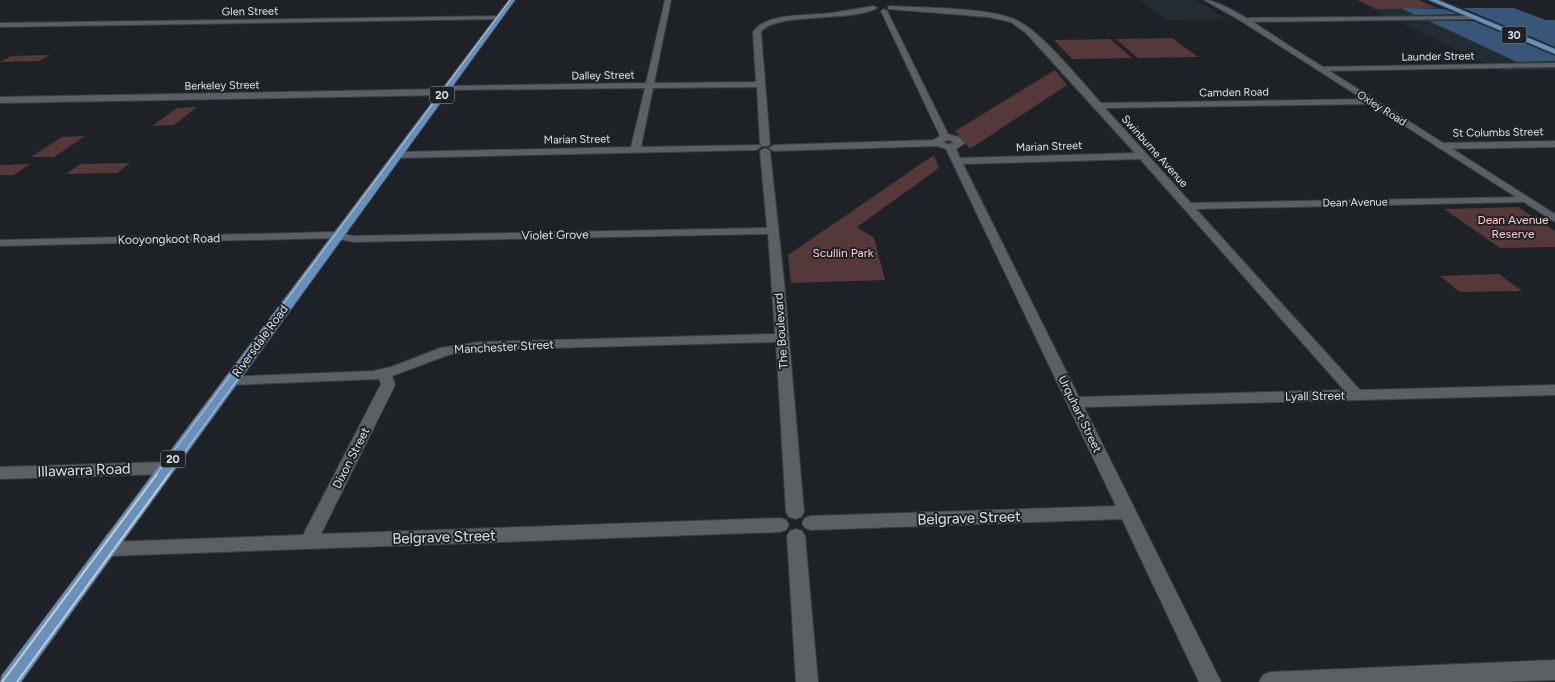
<svg xmlns="http://www.w3.org/2000/svg" width="1555" height="682" font-family="Figtree,sans-serif">
	<style>
		.built { fill: #232c35 }
		.green { fill: #553838 }
		.building { fill: #385778 }
		.lines { fill: none; stroke-linecap: round; stroke-linejoin: round }
		.minor-casing { stroke: #3c3e42; stroke-width: 2 }
		.tertiary-casing { stroke: #3c3e42; stroke-width: 2 }
		.primary-casing { stroke: #3c3e42; stroke-width: 2 }
		.minor { fill: #5b6065; fill-rule: evenodd }
		.tertiary { fill: #5b6065; fill-rule: evenodd }
		.primary { fill: #6791bc; fill-rule: evenodd }
		.tram-far1 { stroke: #c9cbce; stroke-width: 1 }
		.tram { stroke: #c9cbce; stroke-width: 2 }
		.labels { text-anchor: middle; stroke-width: 4; stroke-linejoin: round; paint-order: stroke }
		.far-street-label { font-size: 11px; fill: #dfe1e4; stroke: #1e2226 }
		.shield { fill: #1e2226; stroke: #a5a8ab; stroke-width: 1 }
		.shield-label { font-size: 11px; font-weight: bold; fill: #dfe1e4 }
		.park-label { font-size: 12px; fill: #fdcbca; stroke: #1e2226 }
		.street-label { font-size: 12px; fill: #dfe1e4; stroke: #1e2226 }
		.near-street-label { font-size: 15px; fill: #dfe1e4; stroke: #1e2226 }
	</style>
	<rect width="100%" height="100%" fill="#1e2226"/>
	<g class="built">
		<polygon points="1140,0 1196,0 1226,19 1168,20"/>
		<polygon points="1436,7 1555,59 1555,70 1502,71 1370,8"/>
	</g>
	<g class="green">
		<polygon points="1357,0 1419,0 1437,8 1376,9"/>
		<polygon points="1172,38 1198,57 1138,58 1116,39"/>
		<polygon points="1110,39 1132,58 1072,59 1054,40"/>
		<polygon points="50,55 39,61 0,62 11,56"/>
		<polygon points="1055,70 1067,85 970,149 955,131"/>
		<polygon points="197,107 174,125 152,126 177,108"/>
		<polygon points="85,136 54,157 31,157 62,137"/>
		<polygon points="934,155 939,168 857,227 874,238 885,280 791,283 788,255"/>
		<polygon points="130,163 117,173 66,174 80,164"/>
		<polygon points="30,164 14,175 0,175 0,165"/>
		<polygon points="1518,207 1555,231 1555,247 1500,248 1444,209"/>
		<polygon points="1499,274 1522,291 1460,292 1440,276"/>
	</g>
	<g class="building">
		<polygon points="1401,8 1444,9 1458,14 1415,15"/>
		<polygon points="1463,8 1514,8 1546,20 1555,20 1555,47"/>
		<polygon points="1429,21 1473,21 1555,56 1555,61 1517,62"/>
	</g>
	<g class="lines">
		<g class="minor-casing">
			<g id="minor">
				<path d="M665,0H671L654,83L756,82L753,32C766,12 809,16 831,13C845,11 860,8 874,6L877,8C855,22 773,12 761,32L770,144L768,146H762L760,144L757,87L653,88L641,147L759,145L761,147L756,150L398,158L393,155L398,152L631,147L645,88L447,90V94L444,95L0,103V97L444,89V86H447L646,83Z"/>
				<path d="M890,6C922,8 989,7 1016,20C1041,31 1081,81 1101,103L1374,99V103L1371,104L1105,108L1191,203L1527,197L1528,199L1527,201L1523,202L1196,209L1360,390L1555,385V395L1084,407L1221,682H1199L1122,519L811,530L805,528L802,523L805,518L811,516L1116,506L946,149L937,146L774,151L769,148L774,145L933,140L940,136L881,11L884,9L887,11L948,134L959,137L965,143L956,149L960,158L1135,153L1026,33L1011,22L988,17L888,9V7ZM949,140L954,143L948,144L943,142ZM1140,159L1344,390L1079,397L963,164Z"/>
				<polygon points="501,16 501,18 499,19 0,27 0,23"/>
				<polygon points="1474,16 1474,18 1472,19 1243,22 1240,20 1243,18"/>
				<polygon points="1555,63 1555,67 1320,71 1316,69 1320,67"/>
				<polygon points="1555,141 1555,147 1441,149 1436,146 1441,143"/>
				<polygon points="765,148 770,151 784,281 804,512 801,517 795,519 789,517 786,512 776,342 479,350 448,355 392,376 395,384 393,389 321,534 780,518 786,520 789,525 786,530 780,532 107,556 101,554 98,549 101,544 107,542 303,535 381,384 379,379 231,385 226,383 224,380 226,377 373,371 391,367 440,348 479,342 775,334 768,234 353,242 334,238 0,246 0,240 334,232 353,236 767,228 760,151"/>
				<polygon points="167,462 173,464 175,468 173,472 167,474 0,479 0,467"/>
				<polygon points="796,529 802,531 805,536 818,682 796,682 787,536 790,531"/>
				<polygon points="1555,660 1555,680 1497,682 1259,682 1263,675 1270,672"/>
			</g>
		</g>
		<g class="tertiary-casing">
			<path id="tertiary" d="M1204,0C1225,0 1276,38 1296,50C1383,104 1469,160 1555,214V222L1241,21Z"/>
		</g>
		<g class="primary-casing">
			<g id="primary">
				<polygon points="509,0 515,0 21,682 0,682 2,675"/>
				<polygon points="1429,0 1438,0 1555,49 1555,54"/>
			</g>
		</g>
		<use href="#minor" class="minor"/>
		<use href="#tertiary" class="tertiary"/>
		<use href="#primary" class="primary"/>
		<g class="tram-far1">
			<polyline points="156,475 510,0"/>
			<polyline points="168,475 274,329"/>
		</g>
		<g class="tram">
			<polyline points="2,682 157,474"/>
			<polyline points="17,682 169,474"/>
		</g>
	</g>
	<g class="labels">
		<g class="far-street-label">
			<text transform="translate(250 11) rotate(-1)" y="4">Glen Street</text>
			<text transform="translate(1438 56) rotate(-1)" y="4">Launder Street</text>
			<text transform="translate(603 75) rotate(-1)" y="4">Dalley Street</text>
			<text transform="translate(222 85) rotate(-1)" y="4">Berkeley Street</text>
			<text transform="translate(1234 92) rotate(-1)" y="4">Camden Road</text>
			<text transform="translate(1382 108) rotate(32)" y="4">Oxley Road</text>
			<text transform="translate(1498 132) rotate(-1)" y="4">St Columbs Street</text>
			<text transform="translate(577 139) rotate(-1)" y="4">Marian Street</text>
			<text transform="translate(1049 146) rotate(-2)" y="4">Marian Street</text>
			<text transform="translate(1155 151) rotate(48)" y="4">Swinburne Avenue</text>
			<text transform="translate(1355 202) rotate(-1)" y="4">Dean Avenue</text>
		</g>
		<g class="shield">
			<rect x="1501.5" y="26.5" width="25" height="17" rx="4"/>
			<rect x="429.5" y="86.5" width="25" height="17" rx="4"/>
			<rect x="160.5" y="450.5" width="25" height="17" rx="4"/>
		</g>
		<g class="shield-label">
			<text x="1514" y="39">30</text>
			<text x="442" y="99">20</text>
			<text x="173" y="463">20</text>
		</g>
		<g class="park-label">
			<text x="1513" y="224">Dean Avenue<tspan x="1513" dy="14">Reserve</tspan></text>
			<text x="843" y="257">Scullin Park</text>
		</g>
		<g class="street-label">
			<text transform="translate(555 235) rotate(-1)" y="4">Violet Grove</text>
			<text transform="translate(169 239) rotate(-1)" y="4">Kooyongkoot Road</text>
			<text transform="translate(781 331) rotate(-94)" y="4">The Boulevard</text>
			<text transform="translate(260 341) rotate(-54)" y="4">Riversdale Road</text>
			<text transform="translate(504 347) rotate(-3)" y="4">Manchester Street</text>
			<text transform="translate(1315 396) rotate(-1)" y="4">Lyall Street</text>
			<text transform="translate(1080 414) rotate(64)" y="4">Urquhart Street</text>
			<text transform="translate(351 458) rotate(-63)" y="4">Dixon Street</text>
		</g>
		<g class="near-street-label">
			<text transform="translate(84 470) rotate(-2)" y="5">Illawarra Road</text>
			<text transform="translate(969 518) rotate(-2)" y="5">Belgrave Street</text>
			<text transform="translate(444 537) rotate(-2)" y="5">Belgrave Street</text>
		</g>
	</g>
</svg>
